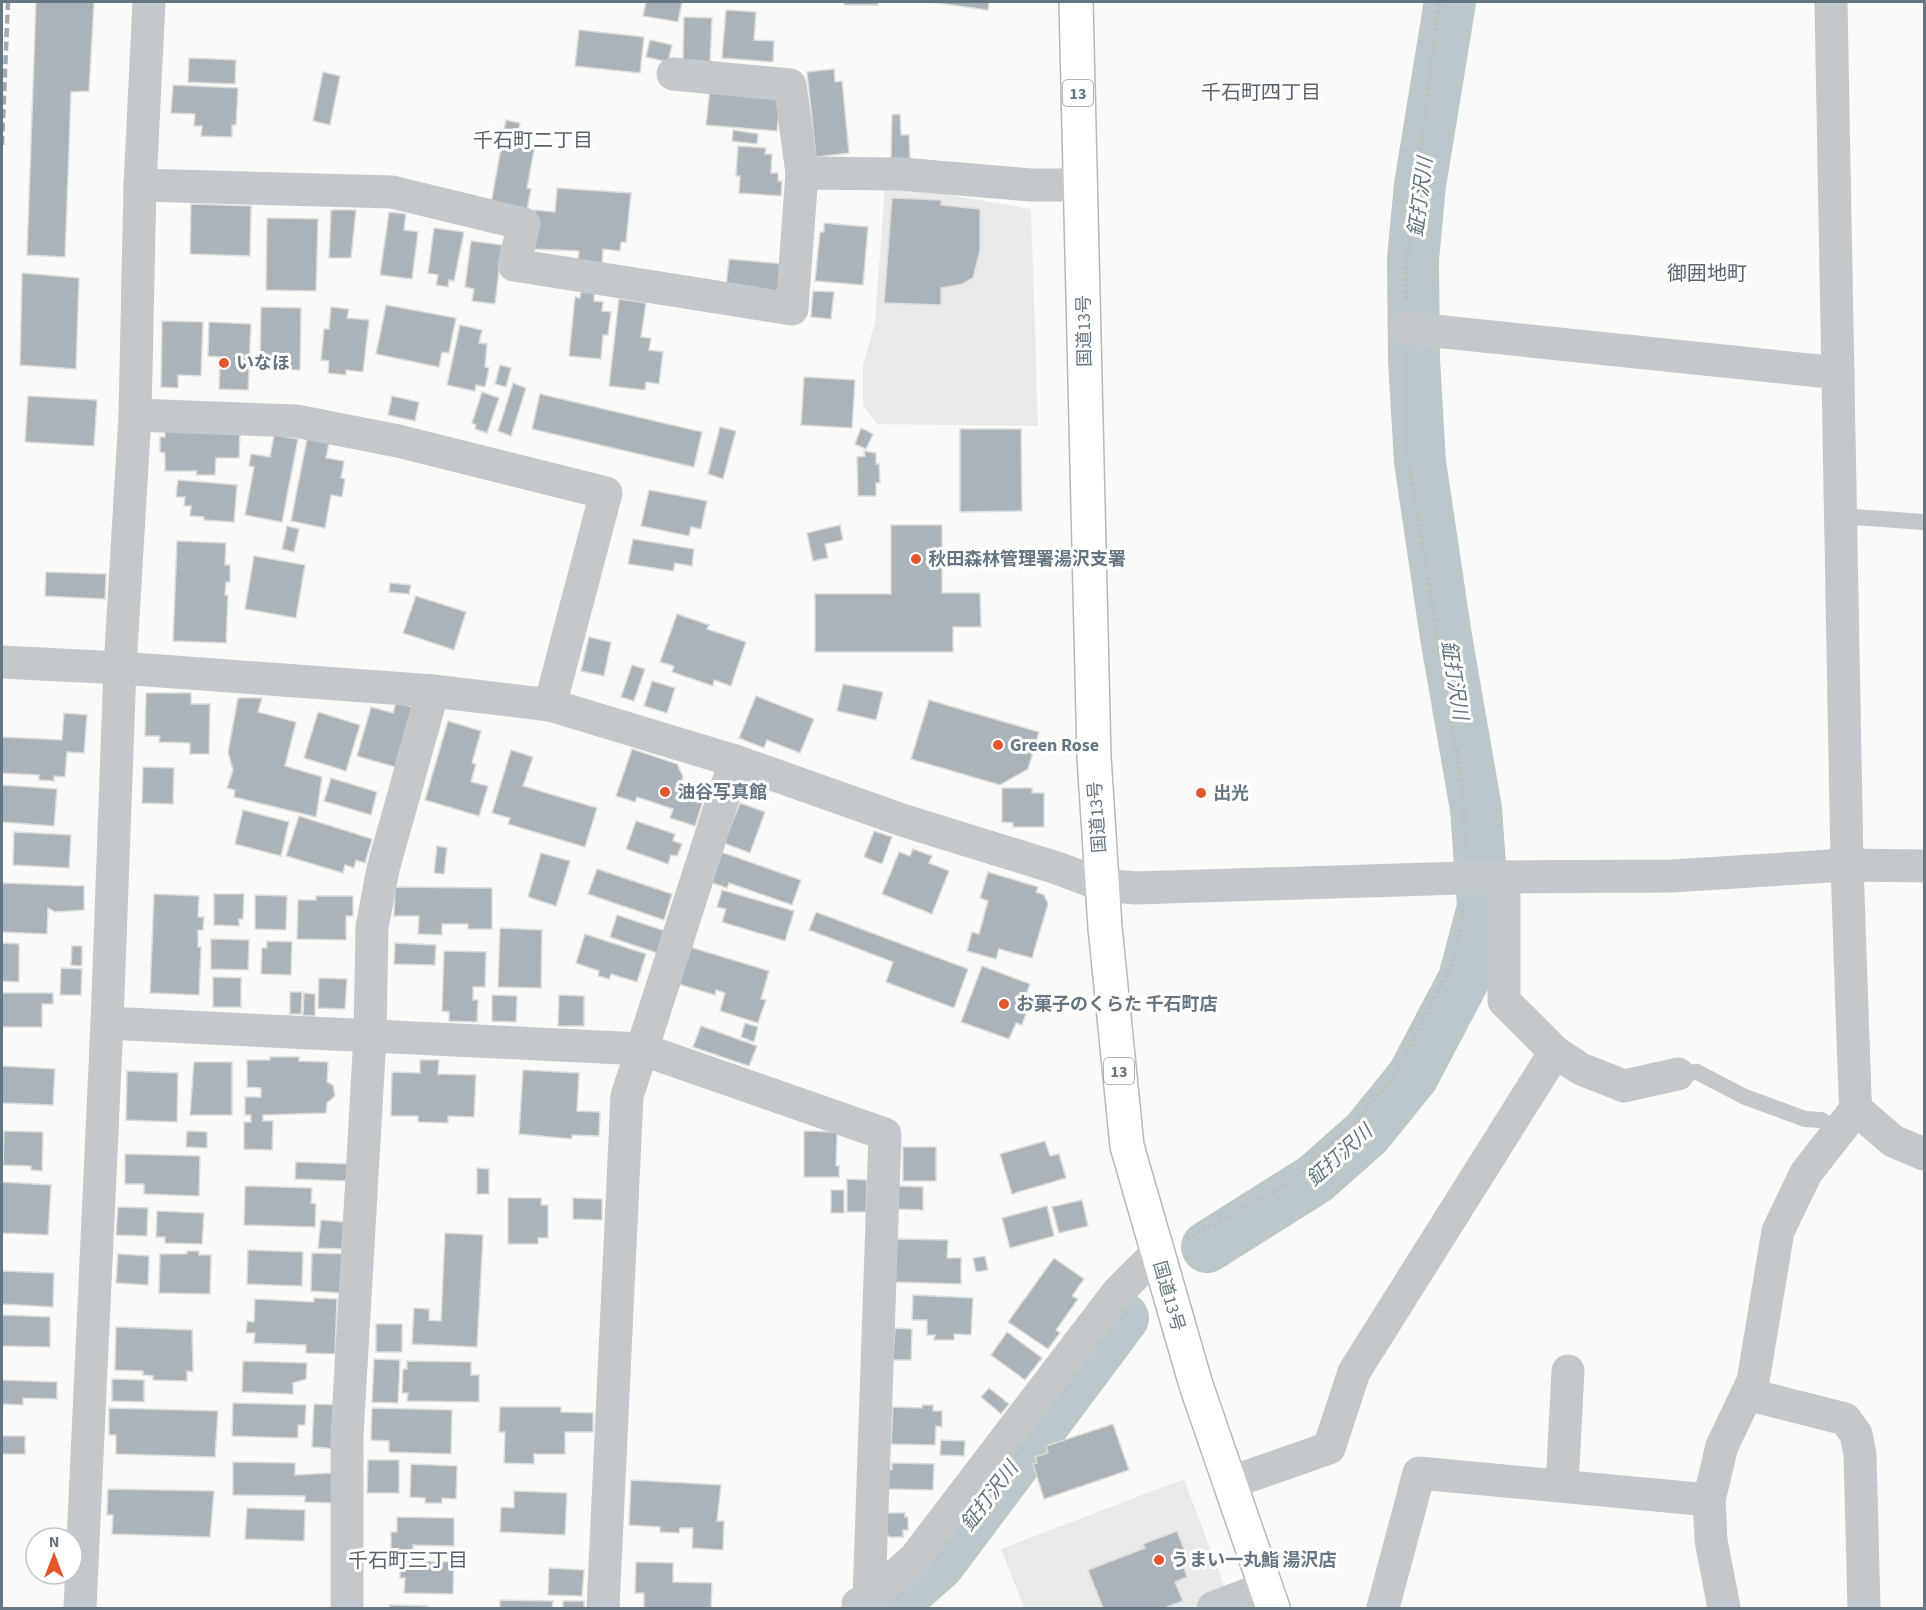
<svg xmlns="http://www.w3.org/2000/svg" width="1926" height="1610" font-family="'Source Sans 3','Noto Sans JP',sans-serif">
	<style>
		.built { fill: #e8e9e9 }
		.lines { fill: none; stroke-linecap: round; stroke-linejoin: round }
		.river { stroke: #bbc7cb; stroke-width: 52 }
		.building { fill: #aab3b9; stroke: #dcdcda; stroke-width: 1.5 }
		.trunk-casing { stroke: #b4b9bd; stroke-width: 36 }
		.path { stroke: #bbbfc2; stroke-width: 4; stroke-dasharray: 3 3; stroke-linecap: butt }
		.service { stroke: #c3c8cc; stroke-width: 16 }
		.minor { stroke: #c3c8cc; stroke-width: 33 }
		.tertiary { stroke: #c3c8cc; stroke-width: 33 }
		.trunk { stroke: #fff; stroke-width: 33 }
		.rail { stroke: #a2aab0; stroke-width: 4.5; stroke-dasharray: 9 4.5; stroke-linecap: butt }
		.poi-dot { fill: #e4572e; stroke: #fff; stroke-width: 2 }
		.labels { text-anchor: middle; stroke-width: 6; stroke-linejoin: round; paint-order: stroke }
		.shield { fill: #fff; stroke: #939fa8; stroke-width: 1.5 }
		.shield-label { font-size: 16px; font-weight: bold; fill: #657683 }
		.street-label { font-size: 18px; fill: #657683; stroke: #fff }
		.poi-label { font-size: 18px; font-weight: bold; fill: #657683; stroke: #fff; text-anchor: start }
		.neighbourhood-label { font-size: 20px; fill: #57646e; stroke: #fff }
		.water-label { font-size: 20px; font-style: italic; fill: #60757c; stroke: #fff }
	</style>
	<rect width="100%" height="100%" fill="#fafaf8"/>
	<g class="built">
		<polygon points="885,184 1031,209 1038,426 877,424 863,405 863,365 875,323"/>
		<polygon points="1184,1479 1228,1596 1194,1608 1024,1608 1001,1549"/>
	</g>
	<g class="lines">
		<g class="river">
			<polyline points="1207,1247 1315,1179 1367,1133 1413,1076 1464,979 1483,907 1476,809 1446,637 1420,462 1414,360 1413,259 1420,185 1450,2"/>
			<polyline points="889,1608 939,1564 1123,1318"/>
		</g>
	</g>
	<g class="building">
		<polygon points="36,2 94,2 89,91 71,92 65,257 27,255"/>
		<polygon points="646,2 682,2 678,22 643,16"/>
		<rect x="844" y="2" width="34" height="3"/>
		<polygon points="930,2 989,2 988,10"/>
		<polygon points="726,10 756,12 754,40 774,41 773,62 722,58"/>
		<polygon points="684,17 712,18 710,62 683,60"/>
		<polygon points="579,30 644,37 640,73 575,66"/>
		<polygon points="650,40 672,45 668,62 646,57"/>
		<polygon points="189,58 236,60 235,84 188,82"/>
		<polygon points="834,69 835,82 842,81 849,153 816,157 807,72"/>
		<polygon points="323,72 340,76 330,125 313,121"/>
		<polygon points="173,85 238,88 236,125 232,125 232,137 201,136 202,126 194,126 195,114 171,113"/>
		<polygon points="710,89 780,95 777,131 706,125"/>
		<polygon points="900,114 901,135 909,135 910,159 891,160 892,115"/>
		<polygon points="506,120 520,123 517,141 535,145 527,188 531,189 526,215 491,204"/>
		<polygon points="733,130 758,134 757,144 732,141"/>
		<polygon points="738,146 766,148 765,154 772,154 771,173 778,173 778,181 782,181 781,196 739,193 740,176 736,176"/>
		<polygon points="557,188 631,193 626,242 621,242 620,251 603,249 602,265 578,263 579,251 531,249 535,210 555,212"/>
		<polygon points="892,198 941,200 941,205 980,209 980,251 973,278 962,284 941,288 941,305 884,303"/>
		<polygon points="191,204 251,206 250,256 190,254"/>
		<polygon points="331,210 356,210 351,258 329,258"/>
		<polygon points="389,212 406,214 404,230 418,232 412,279 380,275"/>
		<polygon points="267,218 318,219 316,291 266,290"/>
		<polygon points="824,223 868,227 863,285 815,281 820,232 824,232"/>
		<polygon points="434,228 464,232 454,281 449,280 448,287 436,285 438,275 428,273"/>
		<polygon points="471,241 502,245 495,304 472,301 474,289 465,287"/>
		<polygon points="729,259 785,264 782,293 726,288"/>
		<polygon points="22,273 79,278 76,369 20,365"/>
		<polygon points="813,291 834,292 831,319 811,317"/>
		<polygon points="581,292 594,293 594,301 603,302 602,311 611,312 608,335 603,335 601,359 569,356 575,297 580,298"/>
		<polygon points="619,299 646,303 641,337 651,338 649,350 663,352 659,384 646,382 645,390 609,386"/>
		<polygon points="386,305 456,318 449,353 442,352 439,367 376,354"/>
		<polygon points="261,307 301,308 300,370 273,369 274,362 260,362"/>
		<polygon points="331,307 349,309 347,318 369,320 363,372 346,370 346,375 328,373 329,361 321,360 324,329 329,329"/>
		<polygon points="162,321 203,322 201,376 178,375 178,388 161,387"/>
		<polygon points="209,322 251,324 248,390 219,389 220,357 208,356"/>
		<polygon points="460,325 482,330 479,343 487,344 485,367 489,368 485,387 476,385 475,391 447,385"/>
		<polygon points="500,365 511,368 506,387 495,384"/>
		<polygon points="804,377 855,380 852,428 801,425"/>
		<polygon points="513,383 526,388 511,436 498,431"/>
		<polygon points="482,392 499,398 487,433 475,429 476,425 472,423"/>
		<polygon points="540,394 702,432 694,467 532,429"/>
		<polygon points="28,396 97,400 94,446 25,442"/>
		<polygon points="392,396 419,402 415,421 388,415"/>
		<polygon points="720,427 736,431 723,479 708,474"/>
		<polygon points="861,428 873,434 866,449 855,444"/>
		<polygon points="960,429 1021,429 1022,511 960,512"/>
		<polygon points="165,430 240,432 239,458 216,458 215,475 196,475 197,471 165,471 165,453 160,452 160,437 165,437"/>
		<polygon points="274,435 298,439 282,522 245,515 254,467 249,466 251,454 270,457"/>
		<polygon points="307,439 329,443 326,458 344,461 341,478 345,479 342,497 331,495 325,528 291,521"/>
		<polygon points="864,451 876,453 876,464 879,464 880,483 876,483 876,496 858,496 857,457 865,456"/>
		<polygon points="178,480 237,485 234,522 204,520 204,517 190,516 191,506 184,506 185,497 176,497"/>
		<polygon points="649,490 707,501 701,529 691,527 689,536 641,526"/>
		<polygon points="840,525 843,540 825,544 828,558 813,561 807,533"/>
		<polygon points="891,525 942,525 942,593 980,593 981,627 953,627 953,652 815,652 815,594 891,594"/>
		<polygon points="287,526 299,529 294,552 282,549"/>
		<polygon points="633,539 694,549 692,566 675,563 673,571 628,564"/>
		<polygon points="177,541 226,543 225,565 230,565 230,582 226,582 225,595 228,595 226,643 173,641"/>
		<polygon points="254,556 305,565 296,618 245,609"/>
		<polygon points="46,572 106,574 105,599 45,596"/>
		<polygon points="390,583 411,585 409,594 389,592"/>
		<polygon points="416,596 466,612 454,650 403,633"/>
		<polygon points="677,614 709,625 707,629 746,642 731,686 714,680 713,686 672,672 674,666 660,662"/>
		<polygon points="589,637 611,642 604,676 581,671"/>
		<polygon points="632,665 645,669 634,701 621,697"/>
		<polygon points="652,681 675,688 667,713 644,706"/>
		<polygon points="843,684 883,692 876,720 837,711"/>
		<polygon points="146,693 191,693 191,704 210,704 209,754 190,754 190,743 159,742 160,736 145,736"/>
		<polygon points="756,696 814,719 800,753 767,740 764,748 739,738"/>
		<polygon points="238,698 262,698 258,712 296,722 285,766 322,777 316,817 234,797 235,790 227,788 233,770 228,752"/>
		<polygon points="929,700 1039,732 1028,769 1000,785 911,759"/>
		<polygon points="396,702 412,707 395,767 357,756 371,707 393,713"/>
		<polygon points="318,712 360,725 346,771 304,758"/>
		<polygon points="64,713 87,715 84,753 67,752 65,777 54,776 54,781 39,780 39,775 2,773 2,737 62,740"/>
		<polygon points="448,721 481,731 472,763 476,764 471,782 488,786 479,816 425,800"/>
		<polygon points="632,749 677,764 683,777 680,786 705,795 695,826 670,818 673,809 637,797 635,802 616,796"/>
		<polygon points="511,750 533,757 523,786 597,808 585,847 508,824 510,818 492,813"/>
		<polygon points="143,767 174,768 173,804 142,803"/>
		<polygon points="331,778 377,792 371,815 324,801"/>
		<polygon points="2,785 57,789 54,826 2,822"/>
		<polygon points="1002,788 1032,788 1032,793 1044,793 1044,827 1013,827 1013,823 1002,822"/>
		<polygon points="740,803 765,812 750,853 724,843"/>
		<polygon points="243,810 289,822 281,856 235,844"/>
		<polygon points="299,816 372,839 365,863 356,860 354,868 345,865 343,873 286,856"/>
		<polygon points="636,821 675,834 673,841 682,844 677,856 671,855 668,864 626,849"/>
		<polygon points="874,831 892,837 882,864 864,857"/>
		<polygon points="14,832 71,835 69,868 13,865"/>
		<polygon points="437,846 447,848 444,874 434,873"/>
		<polygon points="913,849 932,856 929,863 949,871 932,914 882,894 899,852 910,856"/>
		<polygon points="721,852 801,880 792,905 729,883 727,888 710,882"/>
		<polygon points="541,853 570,861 556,906 528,897"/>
		<polygon points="597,869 672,894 664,920 588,894"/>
		<polygon points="988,872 1038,887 1036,892 1044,895 1048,904 1032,958 999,949 996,959 967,951 972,932 979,934 988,901 980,898"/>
		<polygon points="2,883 84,886 84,910 55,912 48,908 47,934 2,932"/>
		<polygon points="395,887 492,888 492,929 468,929 468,924 442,924 442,935 418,934 419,916 394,916"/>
		<polygon points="722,890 794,911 785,941 722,922 726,909 717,907"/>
		<polygon points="154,894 199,896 198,917 204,917 203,930 198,930 198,947 201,947 199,995 150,993"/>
		<polygon points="214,894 244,894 243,919 239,919 239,926 214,925"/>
		<polygon points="255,895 287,896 286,930 255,929"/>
		<polygon points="316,896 353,896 353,916 346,916 346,940 297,939 298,900 316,900"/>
		<polygon points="816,912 968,969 954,1008 886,982 893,962 809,930"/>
		<polygon points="617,915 671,933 663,955 610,937"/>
		<polygon points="500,928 542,930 541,988 498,987"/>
		<polygon points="585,934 646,954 637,982 611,974 609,979 598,976 599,971 576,963"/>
		<polygon points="211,939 249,940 248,970 211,969"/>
		<polygon points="267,941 292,942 291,975 261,974 262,948 267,948"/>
		<polygon points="2,943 19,944 19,982 2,981"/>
		<polygon points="395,943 436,945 435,965 394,964"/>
		<polygon points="72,946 82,946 82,966 71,965"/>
		<polygon points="690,947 769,971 761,999 766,1000 758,1023 720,1011 725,993 716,990 715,995 678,984"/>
		<polygon points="444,951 486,952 485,987 473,987 473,1000 478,1000 477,1022 449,1021 449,1012 442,1011"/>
		<polygon points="982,966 1030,984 1024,1000 1030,1002 1022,1025 1016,1023 1009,1039 961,1022"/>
		<polygon points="61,968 82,969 81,995 60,995"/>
		<polygon points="213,977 241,978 241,1007 213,1007"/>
		<polygon points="319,978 347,979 345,1009 318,1008"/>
		<polygon points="290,992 302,992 301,1014 290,1014"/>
		<polygon points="2,993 53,993 53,1004 42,1004 42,1027 2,1027"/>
		<polygon points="304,993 315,994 315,1016 303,1015"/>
		<polygon points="492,995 517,996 516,1022 492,1021"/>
		<polygon points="559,995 584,996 584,1026 558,1026"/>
		<polygon points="745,1023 758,1027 754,1042 741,1037"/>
		<polygon points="701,1026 757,1046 749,1066 693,1047"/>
		<polygon points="270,1057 299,1057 299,1061 328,1062 327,1082 333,1085 335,1096 327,1103 326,1113 263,1115 263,1121 273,1121 272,1150 244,1149 244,1122 251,1122 251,1115 245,1115 245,1097 261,1097 261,1088 247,1087 247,1060 270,1060"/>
		<polygon points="420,1060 439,1060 438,1074 476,1075 474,1117 448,1116 448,1123 418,1122 418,1116 391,1116 392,1072 420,1073"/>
		<polygon points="194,1062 232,1062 232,1115 190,1115"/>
		<polygon points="2,1066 55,1069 53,1105 2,1103"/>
		<polygon points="523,1070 579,1073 577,1111 600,1112 599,1136 572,1135 572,1139 519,1134"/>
		<polygon points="127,1071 178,1073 177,1122 126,1120"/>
		<polygon points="4,1131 43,1132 42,1171 31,1170 31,1166 3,1165"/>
		<polygon points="187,1131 207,1132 207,1148 186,1147"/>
		<polygon points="804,1131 837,1132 836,1166 839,1166 839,1177 804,1177"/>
		<polygon points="1045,1141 1050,1156 1059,1154 1066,1178 1012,1194 1000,1154"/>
		<rect x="903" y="1147" width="33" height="34"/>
		<polygon points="125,1154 200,1156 199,1196 144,1194 144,1184 125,1184"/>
		<polygon points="296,1162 349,1164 348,1181 295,1179"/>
		<polygon points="477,1168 489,1169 489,1194 477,1194"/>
		<polygon points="847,1179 867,1180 866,1212 847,1212"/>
		<polygon points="2,1182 51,1185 48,1235 2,1233"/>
		<polygon points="245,1186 312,1188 311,1203 316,1204 315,1227 244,1225"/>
		<polygon points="898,1186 923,1187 923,1210 898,1209"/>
		<rect x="831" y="1190" width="13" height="23"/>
		<polygon points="508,1198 541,1198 541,1205 548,1205 548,1238 538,1238 538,1244 508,1244"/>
		<polygon points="573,1198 602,1199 602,1220 573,1219"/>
		<polygon points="1082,1200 1088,1226 1059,1233 1052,1207"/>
		<polygon points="1047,1206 1054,1236 1010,1248 1002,1218"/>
		<polygon points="118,1207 148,1208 147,1236 116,1235"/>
		<polygon points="157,1211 204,1213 202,1244 165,1243 165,1237 156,1237"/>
		<polygon points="321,1220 344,1222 342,1249 318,1248"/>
		<polygon points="445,1233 483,1235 477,1347 412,1344 414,1308 429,1309 429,1320 441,1321"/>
		<polygon points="896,1239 948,1240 947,1258 961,1258 961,1284 895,1282"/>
		<polygon points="248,1250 303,1252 302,1286 247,1284"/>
		<polygon points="187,1251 199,1251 199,1255 211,1255 210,1294 159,1293 160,1254 187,1254"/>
		<polygon points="312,1253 344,1254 343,1293 311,1291"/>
		<polygon points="118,1254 149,1256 148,1285 116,1283"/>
		<polygon points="985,1256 988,1270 976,1272 973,1258"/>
		<polygon points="1054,1258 1084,1279 1072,1296 1078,1299 1056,1330 1060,1333 1048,1349 1008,1322"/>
		<polygon points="2,1271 54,1273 53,1307 2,1304"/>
		<polygon points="913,1295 973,1298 971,1335 954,1334 954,1340 934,1340 935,1335 927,1335 927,1320 912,1320"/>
		<polygon points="314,1298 337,1299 335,1354 306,1353 306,1345 254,1343 255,1333 246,1333 247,1321 254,1322 255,1299 314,1302"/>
		<polygon points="2,1315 50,1317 50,1347 2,1346"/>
		<rect x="376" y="1324" width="26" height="28"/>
		<polygon points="116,1327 192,1330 193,1372 187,1371 187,1381 153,1380 153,1376 143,1375 143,1371 115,1370"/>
		<polygon points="895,1328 912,1329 911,1360 893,1360"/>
		<polygon points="1007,1332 1042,1358 1025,1380 991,1355"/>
		<polygon points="374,1359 400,1360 398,1403 372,1402"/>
		<polygon points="243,1361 307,1363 306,1379 293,1383 293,1394 242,1392"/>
		<polygon points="407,1361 471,1362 471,1375 479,1375 479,1402 407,1401 408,1393 402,1393 403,1369 407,1369"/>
		<polygon points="112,1379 144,1380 144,1402 112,1401"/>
		<polygon points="2,1380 57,1382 57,1399 23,1398 23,1405 4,1404 2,1410"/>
		<polygon points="989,1388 1009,1404 1001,1414 981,1397"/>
		<polygon points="233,1403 306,1405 305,1425 298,1425 298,1438 232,1436"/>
		<polygon points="314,1404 339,1405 337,1449 312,1447"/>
		<polygon points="922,1405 933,1405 933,1411 942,1411 942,1427 936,1426 935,1445 891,1444 893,1407 922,1408"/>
		<polygon points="500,1407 561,1407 561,1412 593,1413 593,1432 565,1432 565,1454 534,1454 534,1464 504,1463 505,1432 499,1432"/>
		<polygon points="109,1408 218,1411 215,1457 116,1454 116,1435 109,1435"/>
		<polygon points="372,1408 452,1410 451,1454 389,1452 389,1441 371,1440"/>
		<polygon points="1113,1424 1129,1470 1044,1499 1033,1464 1037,1463 1035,1457 1048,1453 1046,1446"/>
		<rect x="2" y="1436" width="23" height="18"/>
		<polygon points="941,1440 965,1441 964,1456 940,1455"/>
		<polygon points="368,1460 399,1460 399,1493 367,1493"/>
		<polygon points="233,1462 295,1463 295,1475 332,1473 332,1503 305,1502 305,1496 233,1495"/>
		<polygon points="892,1463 934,1464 933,1490 887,1489 887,1470 892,1470"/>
		<polygon points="411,1464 457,1466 456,1499 442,1498 442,1503 425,1503 425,1498 410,1497"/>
		<polygon points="631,1480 721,1485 717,1521 724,1521 723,1550 692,1548 693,1528 680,1528 679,1533 660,1532 660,1527 629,1525"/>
		<polygon points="108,1489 214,1491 210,1537 112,1534 113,1515 107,1515"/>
		<polygon points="514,1491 567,1493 565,1535 500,1532 501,1507 514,1508"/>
		<polygon points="247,1508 305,1510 304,1541 245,1539"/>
		<polygon points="887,1513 905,1513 905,1517 908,1517 908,1530 903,1530 903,1537 890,1537 881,1530"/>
		<polygon points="397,1517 454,1518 454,1546 413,1545 413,1551 409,1551 409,1555 391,1554 391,1532 397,1532"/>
		<polygon points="1177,1531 1189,1562 1183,1564 1187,1577 1175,1582 1183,1601 1164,1608 1103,1608 1088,1570 1145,1548 1143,1544"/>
		<polygon points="400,1561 454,1562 453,1594 404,1593 405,1578 400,1578"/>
		<polygon points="636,1562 673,1563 673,1582 712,1583 711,1608 644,1608 644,1593 635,1593"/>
		<polygon points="549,1568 584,1570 582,1596 548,1595"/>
		<polygon points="500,1600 553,1601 552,1608 500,1608"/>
		<rect x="563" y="1601" width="21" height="7"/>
		<polygon points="390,1605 427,1606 427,1608 390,1608"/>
	</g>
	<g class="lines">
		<g class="trunk-casing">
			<polyline id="trunk" points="1076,2 1094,757 1105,927 1127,1146 1196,1385 1273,1608"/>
		</g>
		<g class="path">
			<polyline points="1406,299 1406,266 1439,2"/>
			<polyline points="1407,357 1407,452 1464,799 1465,849"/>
			<polyline points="1187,1239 1289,1183 1358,1120 1395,1075 1454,960 1464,907"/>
		</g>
		<g class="service">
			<polyline points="1840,516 1924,522"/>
			<polyline points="1678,1074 1697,1072 1745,1097 1805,1119 1821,1120 1840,1130"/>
		</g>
		<g class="minor">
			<polyline points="149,2 140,185 135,415 120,668 433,691 550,705 735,761 905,821 1057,868 1102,885 1136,888 1495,877 1672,876 1847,865 1924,866"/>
			<polyline points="1831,2 1847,865 1855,1096 1856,1109 1893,1141 1924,1154"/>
			<polyline points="673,74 790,85 802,173"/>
			<polyline points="140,185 392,192 524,224 514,265 792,309 802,173 901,174 1031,185 1081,185"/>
			<polyline points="1406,328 1838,373"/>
			<polyline points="135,415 296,421 398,441 606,493 550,705"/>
			<polyline points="1504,877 1504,1001 1555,1052 1581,1069 1624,1086 1678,1074"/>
			<polyline points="107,1023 641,1049 885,1134 869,1599"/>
			<polyline points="1747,1394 1845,1419 1856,1434 1860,1454 1864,1608"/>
			<polyline points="1229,1483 1329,1448 1354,1372 1555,1052"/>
			<polyline points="1562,1486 1568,1371"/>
			<polyline points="858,1604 869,1599 915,1558 1118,1292 1157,1253"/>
			<polyline points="347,1608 347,1436 370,1037 372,927 383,869 433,691"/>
			<polyline points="603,1608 627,1096 735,761"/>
			<polyline points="1213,1608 1265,1588"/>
			<polyline points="1383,1608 1419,1473 1709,1500"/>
			<polyline points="1724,1608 1711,1540 1709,1500 1722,1446 1753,1381 1778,1231 1806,1173 1856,1109"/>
		</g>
		<polyline class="tertiary" points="2,662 120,668 107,1023 80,1608"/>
		<use href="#trunk" class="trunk"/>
		<polyline class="rail" points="2,145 8,2"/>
	</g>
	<g class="poi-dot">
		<circle cx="224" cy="363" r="6"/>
		<circle cx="916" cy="559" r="6"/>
		<circle cx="998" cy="745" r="6"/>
		<circle cx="665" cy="792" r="6"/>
		<circle cx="1201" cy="793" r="6"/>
		<circle cx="1004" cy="1004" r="6"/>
		<circle cx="1159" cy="1560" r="6"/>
	</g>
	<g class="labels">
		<g class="shield">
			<rect x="1063" y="80" width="30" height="26" rx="4.5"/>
			<rect x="1104" y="1058" width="30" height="26" rx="4.5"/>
		</g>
		<g class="shield-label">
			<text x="1078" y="99">13</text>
			<text x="1119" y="1077">13</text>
		</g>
		<g class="street-label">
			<text transform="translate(1084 331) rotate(-91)" y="6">国道13号</text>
			<text transform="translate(1097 817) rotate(-94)" y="6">国道13号</text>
			<text transform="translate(1169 1296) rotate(74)" y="6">国道13号</text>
		</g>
		<g class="poi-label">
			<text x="236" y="369">いなほ</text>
			<text x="928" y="565">秋田森林管理署湯沢支署</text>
			<text x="1010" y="751">Green Rose</text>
			<text x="677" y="798">油谷写真館</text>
			<text x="1213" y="799">出光</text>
			<text x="1016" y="1010">お菓子のくらた 千石町店</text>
			<text x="1171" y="1566">うまい一丸鮨 湯沢店</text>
		</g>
		<g class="neighbourhood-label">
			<text x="1261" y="99">千石町四丁目</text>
			<text x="533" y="147">千石町二丁目</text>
			<text x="1707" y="280">御囲地町</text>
			<text x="408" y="1567">千石町三丁目</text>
		</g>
		<g class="water-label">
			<text transform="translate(1420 197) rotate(-83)" y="7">鉦打沢川</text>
			<text transform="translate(1455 680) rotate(81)" y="7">鉦打沢川</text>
			<text transform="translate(1339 1155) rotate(-42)" y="7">鉦打沢川</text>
			<text transform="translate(989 1496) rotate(-53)" y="7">鉦打沢川</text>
		</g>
	</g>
	<rect width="1926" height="1610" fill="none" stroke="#657683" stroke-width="6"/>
	<g transform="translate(54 1556)"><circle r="28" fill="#ffffff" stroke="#c1c8cd" stroke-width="1.5"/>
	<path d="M0-4.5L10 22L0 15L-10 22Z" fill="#e4572e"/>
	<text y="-9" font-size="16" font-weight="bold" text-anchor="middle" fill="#657683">N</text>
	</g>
</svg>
